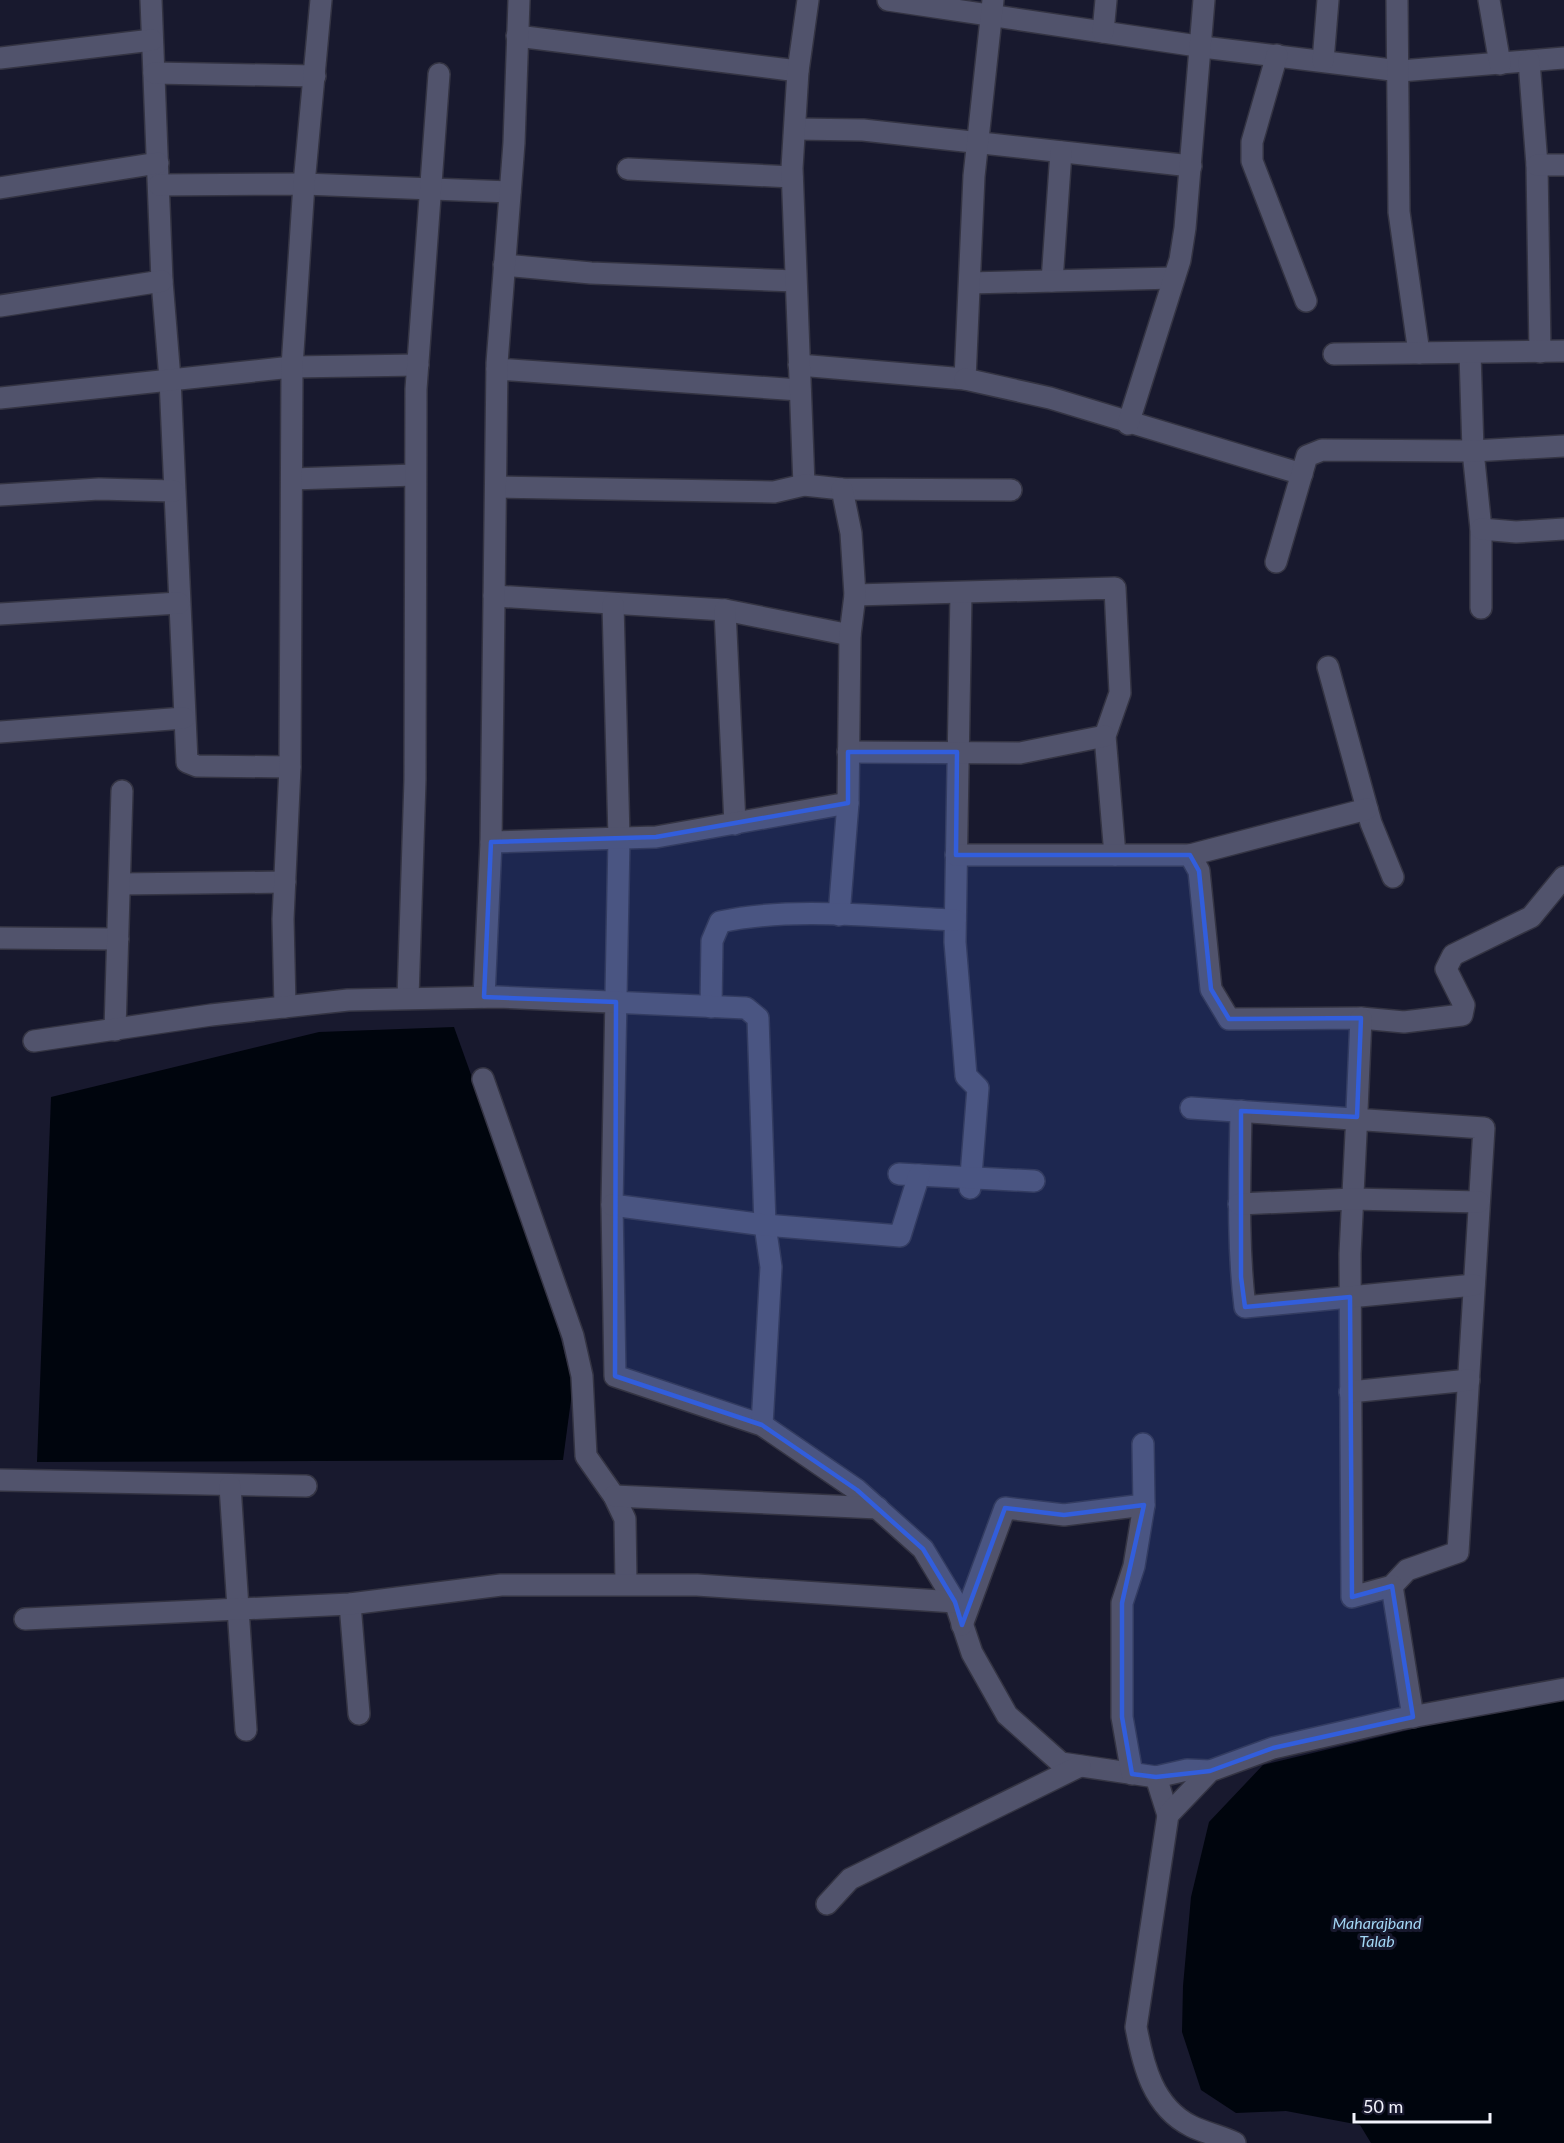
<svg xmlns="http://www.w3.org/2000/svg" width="1564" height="2143" font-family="Lato,sans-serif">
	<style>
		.water { fill: #00050d }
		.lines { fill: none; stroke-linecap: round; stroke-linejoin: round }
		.minor-casing { stroke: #343443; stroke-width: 24 }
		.minor { stroke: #51536c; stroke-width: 21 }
		.marked { fill: #325edc; fill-opacity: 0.2; stroke: #325edc; stroke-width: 4.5; stroke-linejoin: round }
		.labels { text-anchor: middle; stroke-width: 6; stroke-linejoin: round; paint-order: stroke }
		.water-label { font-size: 16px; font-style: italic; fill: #a2d6f5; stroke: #18192e }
	</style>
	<rect width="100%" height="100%" fill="#18192e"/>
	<g class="water">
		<polygon points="454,1027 547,1287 573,1385 563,1460 37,1462 51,1097 319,1032"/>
		<polygon points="1564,1700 1564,2143 1371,2143 1360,2125 1286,2111 1236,2113 1201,2090 1182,2032 1183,1986 1191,1897 1209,1822 1263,1765 1467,1716"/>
	</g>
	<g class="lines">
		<g class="minor-casing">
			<g id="minor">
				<polyline points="151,0 162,281 170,379 187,762 197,766 290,767"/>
				<polyline points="888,0 1211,48 1400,71 1564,58"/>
				<polyline points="1397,0 1399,212 1419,353"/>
				<polyline points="1489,0 1500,64"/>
				<polyline points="1103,32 1106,0"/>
				<polyline points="517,36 798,71"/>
				<polyline points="1277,55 1252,142 1252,161 1306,301"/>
				<polyline points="0,58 152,40"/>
				<polyline points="1323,61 1328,0"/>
				<polyline points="1529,61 1537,165 1540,352"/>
				<polyline points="154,73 315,76"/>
				<polyline points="795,129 863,130 1191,166"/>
				<polyline points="1537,165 1564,165"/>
				<polyline points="628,169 792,177"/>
				<polyline points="159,185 304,184 510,192"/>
				<polyline points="0,188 158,163"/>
				<polyline points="504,265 591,273 795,281"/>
				<polyline points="1052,281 1061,152"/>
				<polyline points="970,283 1174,278"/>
				<polyline points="0,306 162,281"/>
				<polyline points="1470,353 1473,451 1481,529 1481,608"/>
				<polyline points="1334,354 1564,351"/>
				<polyline points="799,365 965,379 974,176 993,0"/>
				<polyline points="497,369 800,390"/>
				<polyline points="965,379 1050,398 1302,474"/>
				<polyline points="0,398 292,367 418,365"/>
				<polyline points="1128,424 1180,260 1185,228 1204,0"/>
				<polyline points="292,479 415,475"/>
				<polyline points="804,485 792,168 798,71 808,0"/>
				<polyline points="496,487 774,492 804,485 842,489 1011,490"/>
				<polyline points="0,495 99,489 174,491"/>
				<polyline points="1481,529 1516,532 1564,529"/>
				<polyline points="1276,562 1307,456 1322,450 1473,451 1564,446"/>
				<polyline points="961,593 955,942 966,1076 978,1088 970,1188"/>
				<polyline points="855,595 1115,588 1120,693 1105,736 1115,855"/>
				<polyline points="494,596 725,610 850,635"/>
				<polyline points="613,604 619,838 612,1205 615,1376 762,1425 857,1490 923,1549 955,1602 972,1653 1007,1715 1061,1763 1156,1777 1187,1770 1210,1771"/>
				<polyline points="725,610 735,824"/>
				<polyline points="0,614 179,603"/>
				<polyline points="1328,667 1371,823 1393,877"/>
				<polyline points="0,732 184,718"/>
				<polyline points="848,752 1020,753 1105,736"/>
				<polyline points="491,842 656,837 848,803"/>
				<polyline points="956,855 1190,855 1199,871 1211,989 1229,1019 1361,1018 1404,1022 1462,1015 1464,1005 1446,969 1453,955 1531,917 1564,877"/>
				<polyline points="1190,855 1367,809"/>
				<polyline points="120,884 285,882"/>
				<polyline points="839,915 848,803 850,635 855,595 851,533 842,489"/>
				<polyline points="0,938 118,939"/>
				<polyline points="484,997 491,842 497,363 514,143 519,0"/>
				<polyline points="408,998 415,780 416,389 439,74"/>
				<polyline points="285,1007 283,919 290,767 292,367 304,184 321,0"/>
				<path d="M711,1007L712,941L720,922C791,906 882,917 955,920"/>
				<polyline points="115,1030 122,791"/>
				<polyline points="34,1041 211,1015 348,1000 497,997 746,1008 758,1018 765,1225 771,1267 762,1425"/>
				<polyline points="483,1079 573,1336 582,1376 586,1456 614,1496 625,1519 626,1583"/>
				<path d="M1191,1108L1484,1128L1458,1552L1407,1570L1392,1586L1352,1597L1350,1254C1354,1175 1358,1097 1361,1018"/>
				<path d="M1241,1111C1240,1176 1237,1242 1245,1307L1474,1285"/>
				<polyline points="899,1174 1034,1181"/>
				<polyline points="1239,1204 1353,1199 1479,1202"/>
				<polyline points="612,1205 765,1225 900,1236 919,1175"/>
				<polyline points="1350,1392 1469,1380"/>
				<polyline points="0,1480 306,1486"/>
				<polyline points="230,1486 246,1730"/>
				<polyline points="614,1496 878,1508"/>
				<polyline points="1392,1586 1413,1717"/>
				<polyline points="350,1604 359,1714"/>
				<polyline points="25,1619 350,1604 501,1585 697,1585 955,1602"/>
				<polyline points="962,1625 1005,1508 1064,1515 1144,1505"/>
				<polyline points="1132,1774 1122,1717 1122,1603 1134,1566 1144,1505 1143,1444"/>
				<polyline points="1156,1777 1168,1815"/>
				<polyline points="827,1904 850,1879 1080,1766"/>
				<path d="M1235,2143C1221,2136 1205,2133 1191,2126C1153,2107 1143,2065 1136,2027L1168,1815L1210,1771L1273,1748L1400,1719L1564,1689"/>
			</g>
		</g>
		<use href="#minor" class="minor"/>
	</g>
	<path class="marked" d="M848,752H957L956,855H1190L1199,871L1211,989L1229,1019L1361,1018L1357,1117L1241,1111V1277L1245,1307L1350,1297L1352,1597L1392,1586L1413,1717L1273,1748L1210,1771L1156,1777L1132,1774L1122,1717V1603L1144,1505L1064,1515L1005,1508L962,1625L955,1602L923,1549L857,1490L762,1425L615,1376L616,1002L484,997L491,842L656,837L848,803Z"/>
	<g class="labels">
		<g class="water-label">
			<text x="1377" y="1929">Maharajband<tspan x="1377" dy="18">Talab</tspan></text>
		</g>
	</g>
	<path d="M1354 2113v9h136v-9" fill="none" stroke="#f2f3fc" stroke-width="3"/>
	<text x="1363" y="2113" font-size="18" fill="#f2f3fc" stroke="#18192e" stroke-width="4.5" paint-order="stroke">50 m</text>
</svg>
